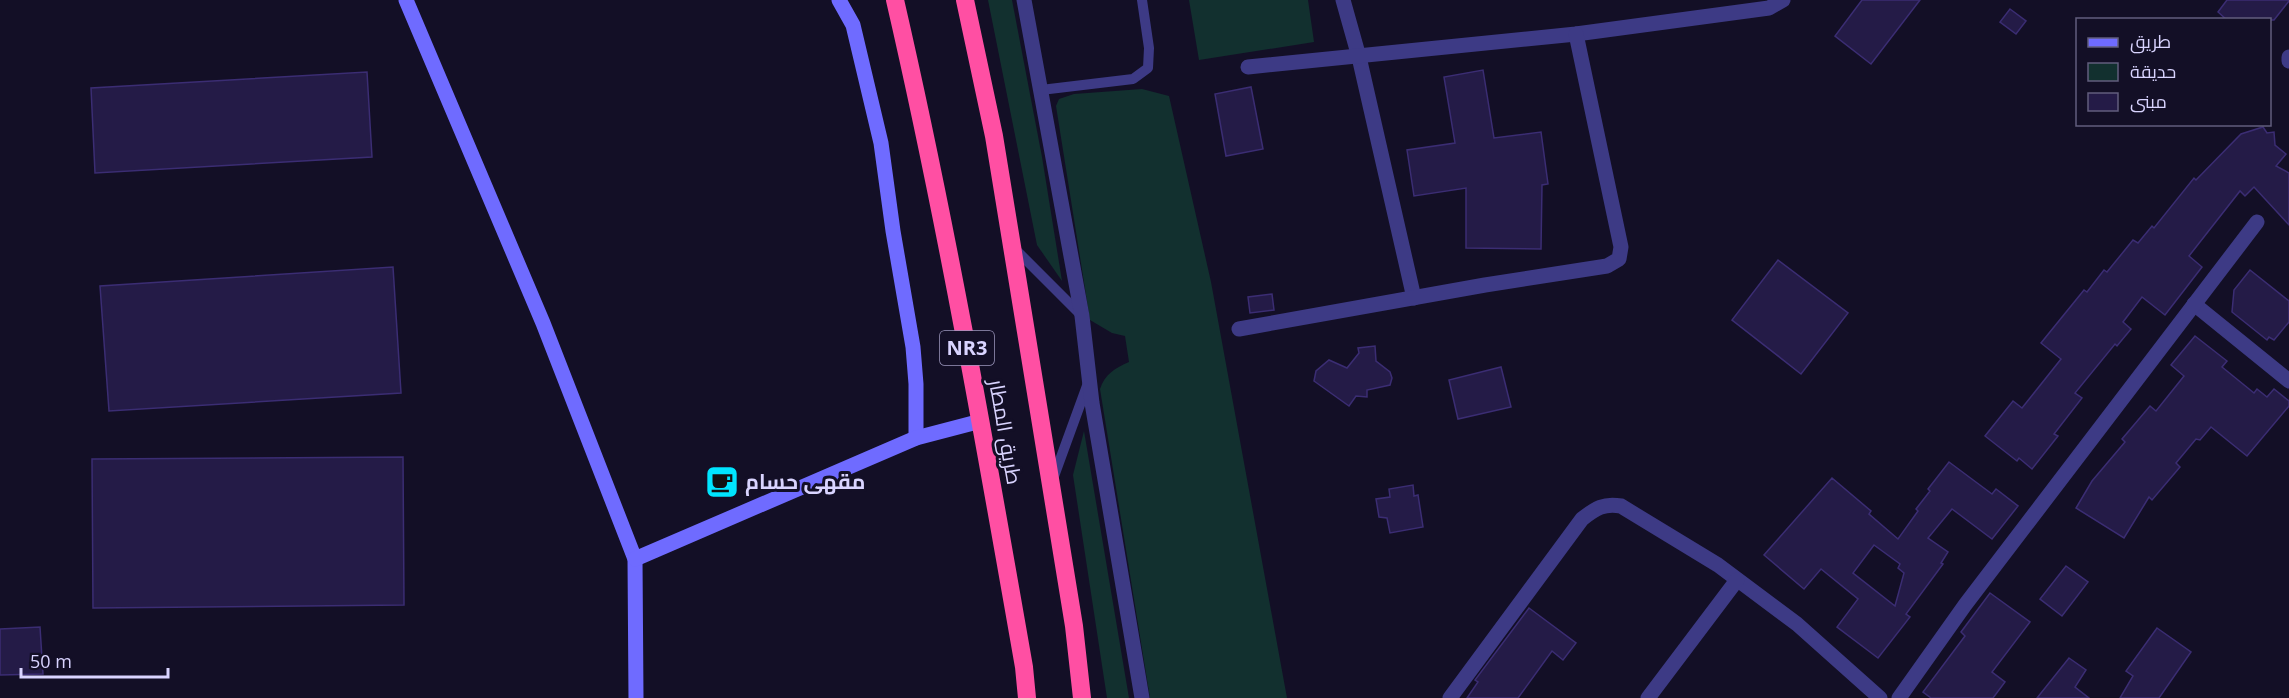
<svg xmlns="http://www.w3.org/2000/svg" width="2289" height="698" font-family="'Open Sans',Cairo,sans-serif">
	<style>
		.green { fill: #12302f }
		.building { fill: #241b47; stroke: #3b2d73; stroke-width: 1.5; fill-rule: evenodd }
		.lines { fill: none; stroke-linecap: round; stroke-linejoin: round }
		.lane { stroke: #3d3a85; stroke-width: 10 }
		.street { stroke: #3d3a85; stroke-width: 15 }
		.secondary { stroke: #6f6bff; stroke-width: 15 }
		.highway { stroke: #ff4fa3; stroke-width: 18 }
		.labels { text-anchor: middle; stroke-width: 6; stroke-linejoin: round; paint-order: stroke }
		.shield { fill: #130f26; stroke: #9e99be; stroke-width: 1.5 }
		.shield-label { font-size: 20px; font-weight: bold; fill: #d9d4ff }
		.street-label { font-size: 21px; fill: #d9d4ff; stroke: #130f26 }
		.poi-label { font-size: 21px; font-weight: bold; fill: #d9d4ff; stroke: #130f26; text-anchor: start }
	</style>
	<rect width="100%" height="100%" fill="#130f26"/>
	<g class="green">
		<polygon points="988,0 1012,0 1042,157 1062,281 1037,245"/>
		<polygon points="1189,0 1308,0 1314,42 1199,60"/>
		<path d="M1142,89L1169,96L1211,282L1287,698H1150L1100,389C1105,374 1115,368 1129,362L1125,336L1112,333L1090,320L1056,106L1059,99L1074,94Z"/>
		<polygon points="1084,431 1129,698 1107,698 1073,475"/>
	</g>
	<g class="building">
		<polygon points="1862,0 1920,0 1871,64 1835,36"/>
		<polygon points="2227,0 2289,0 2289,1 2274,20 2227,20 2218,12"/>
		<polygon points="2010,9 2026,21 2016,34 2000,22"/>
		<polygon points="1483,70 1494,138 1541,132 1548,184 1542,185 1541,249 1466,248 1466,188 1414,196 1407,150 1455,143 1444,77"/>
		<polygon points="367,72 372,157 95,173 91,88"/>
		<polygon points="1251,87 1263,149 1226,156 1215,94"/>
		<polygon points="2263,127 2267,133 2274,132 2275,145 2286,154 2276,166 2289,173 2289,225 2254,187 2245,196 2240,191 2189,256 2202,267 2165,315 2142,297 2123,322 2131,329 2117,346 2115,344 2075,393 2082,398 2054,434 2058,436 2032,469 2019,458 2017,461 1985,436 2013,401 2022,408 2061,359 2041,343 2084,290 2087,292 2104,270 2107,272 2133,240 2138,243 2152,226 2154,228 2194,178 2196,180 2241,134"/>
		<polygon points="1778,260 1848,313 1801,374 1732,320"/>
		<polygon points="393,267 401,393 109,411 100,286"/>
		<polygon points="2250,270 2289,301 2289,322 2274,340 2269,337 2267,340 2232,312 2234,290"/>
		<polygon points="1272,294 1274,310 1250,313 1248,297"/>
		<polygon points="2195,336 2227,361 2222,367 2254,393 2257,389 2267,397 2274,389 2289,401 2289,406 2247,456 2211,427 2200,440 2196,439 2176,463 2180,467 2152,500 2149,497 2124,538 2076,508 2092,481 2125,442 2122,439 2150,406 2156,411 2184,376 2171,365"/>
		<polygon points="1375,346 1376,361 1390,372 1392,378 1390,385 1367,390 1367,397 1356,396 1349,406 1314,381 1316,371 1329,360 1347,368 1359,353 1358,348"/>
		<polygon points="1501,367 1511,407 1458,419 1449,380"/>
		<polygon points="403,457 404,605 93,608 92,459"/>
		<path d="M1949,462L1992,494L1996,489L2018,506L1992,539L1952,509L1928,538L1948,552L1941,563L1943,564L1906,614L1910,617L1878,658L1837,627L1858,599L1821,569L1804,589L1764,555L1832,478L1871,511L1869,514L1898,539L1918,511L1916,509L1930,491L1928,489ZM1874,545L1900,564L1898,568L1904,573L1895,606L1853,573Z"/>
		<polygon points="1413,485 1414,496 1418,495 1423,527 1390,533 1387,518 1379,517 1376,499 1390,497 1389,489"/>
		<polygon points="2066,566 2088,582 2062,616 2040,599"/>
		<polygon points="1990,593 2030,622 1992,672 2005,682 1993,698 1931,698 1923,692 1965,636 1961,632"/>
		<polygon points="1529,608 1576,643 1563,660 1552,651 1518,698 1467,698 1478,682 1475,680"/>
		<polygon points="40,627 43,674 0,675 0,629"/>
		<polygon points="2157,628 2191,652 2159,698 2120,698 2133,676 2126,671"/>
		<polygon points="2069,658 2086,670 2075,687 2089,698 2037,698"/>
	</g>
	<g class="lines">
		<g class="lane">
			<polyline points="1041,90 1133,79 1148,68 1149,48 1142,0"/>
			<polyline points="1012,246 1082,316"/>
			<polyline points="1053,479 1088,383"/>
		</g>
		<g class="street">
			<polyline points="1024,0 1082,316 1092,403 1142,698"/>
			<polyline points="1343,0 1359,57 1414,298"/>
			<polyline points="2289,57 2289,61"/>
			<polyline points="1248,67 1576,34 1769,8 1783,0"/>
			<polyline points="2194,304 2289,381"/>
			<polyline points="1239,329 1485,285 1607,266 1619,259 1621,247 1576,34"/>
			<path d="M1450,698L1582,519C1596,508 1604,503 1621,506L1718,565L1797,624L1880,698"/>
			<polyline points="1648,698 1737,580"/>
			<polyline points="1899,698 1965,605 2257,222"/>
		</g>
		<g class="secondary">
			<polyline points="406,0 543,323 635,559 636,698"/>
			<polyline points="839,0 853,25 881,143 893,231 913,347 916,384 916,438"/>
			<polyline points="635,559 916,438 981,421"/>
		</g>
		<g class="highway">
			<path d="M895,0C946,221 985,444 1024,667L1027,698"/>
			<polyline points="965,0 994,136 1074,626 1082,698"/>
		</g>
	</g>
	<defs>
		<g id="cafe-square" transform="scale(1.725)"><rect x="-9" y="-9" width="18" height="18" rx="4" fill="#00e5ff" stroke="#130f26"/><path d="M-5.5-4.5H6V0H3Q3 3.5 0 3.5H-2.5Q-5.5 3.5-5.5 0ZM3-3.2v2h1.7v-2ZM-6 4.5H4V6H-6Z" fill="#111"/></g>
	</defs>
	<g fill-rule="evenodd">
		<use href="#cafe-square" x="722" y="482"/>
	</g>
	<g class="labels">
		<rect class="shield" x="940" y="331" width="54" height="34" rx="4.5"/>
		<g class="shield-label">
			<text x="967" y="355">NR3</text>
		</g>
		<g class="street-label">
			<text transform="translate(1005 432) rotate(80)" y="7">طريق المطار</text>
		</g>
		<g class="poi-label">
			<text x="745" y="489">مقهى حسام</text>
		</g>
	</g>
	<rect x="2076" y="18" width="195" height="108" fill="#130f26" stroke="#625e7d" stroke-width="1.5"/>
	<rect x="2088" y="38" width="30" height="9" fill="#6f6bff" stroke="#625e7d" stroke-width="1.5"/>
	<text x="2130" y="48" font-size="18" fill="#d9d4ff">طريق</text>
	<rect x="2088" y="63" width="30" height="18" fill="#12302f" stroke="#625e7d" stroke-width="1.5"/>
	<text x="2130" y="78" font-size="18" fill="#d9d4ff">حديقة</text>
	<rect x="2088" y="93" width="30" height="18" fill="#241b47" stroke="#625e7d" stroke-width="1.5"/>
	<text x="2130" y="108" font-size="18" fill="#d9d4ff">مبنى</text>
	<path d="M21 668v9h147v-9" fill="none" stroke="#d9d4ff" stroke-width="3"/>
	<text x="30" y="668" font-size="18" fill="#d9d4ff" stroke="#130f26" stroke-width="4.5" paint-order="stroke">50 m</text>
</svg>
